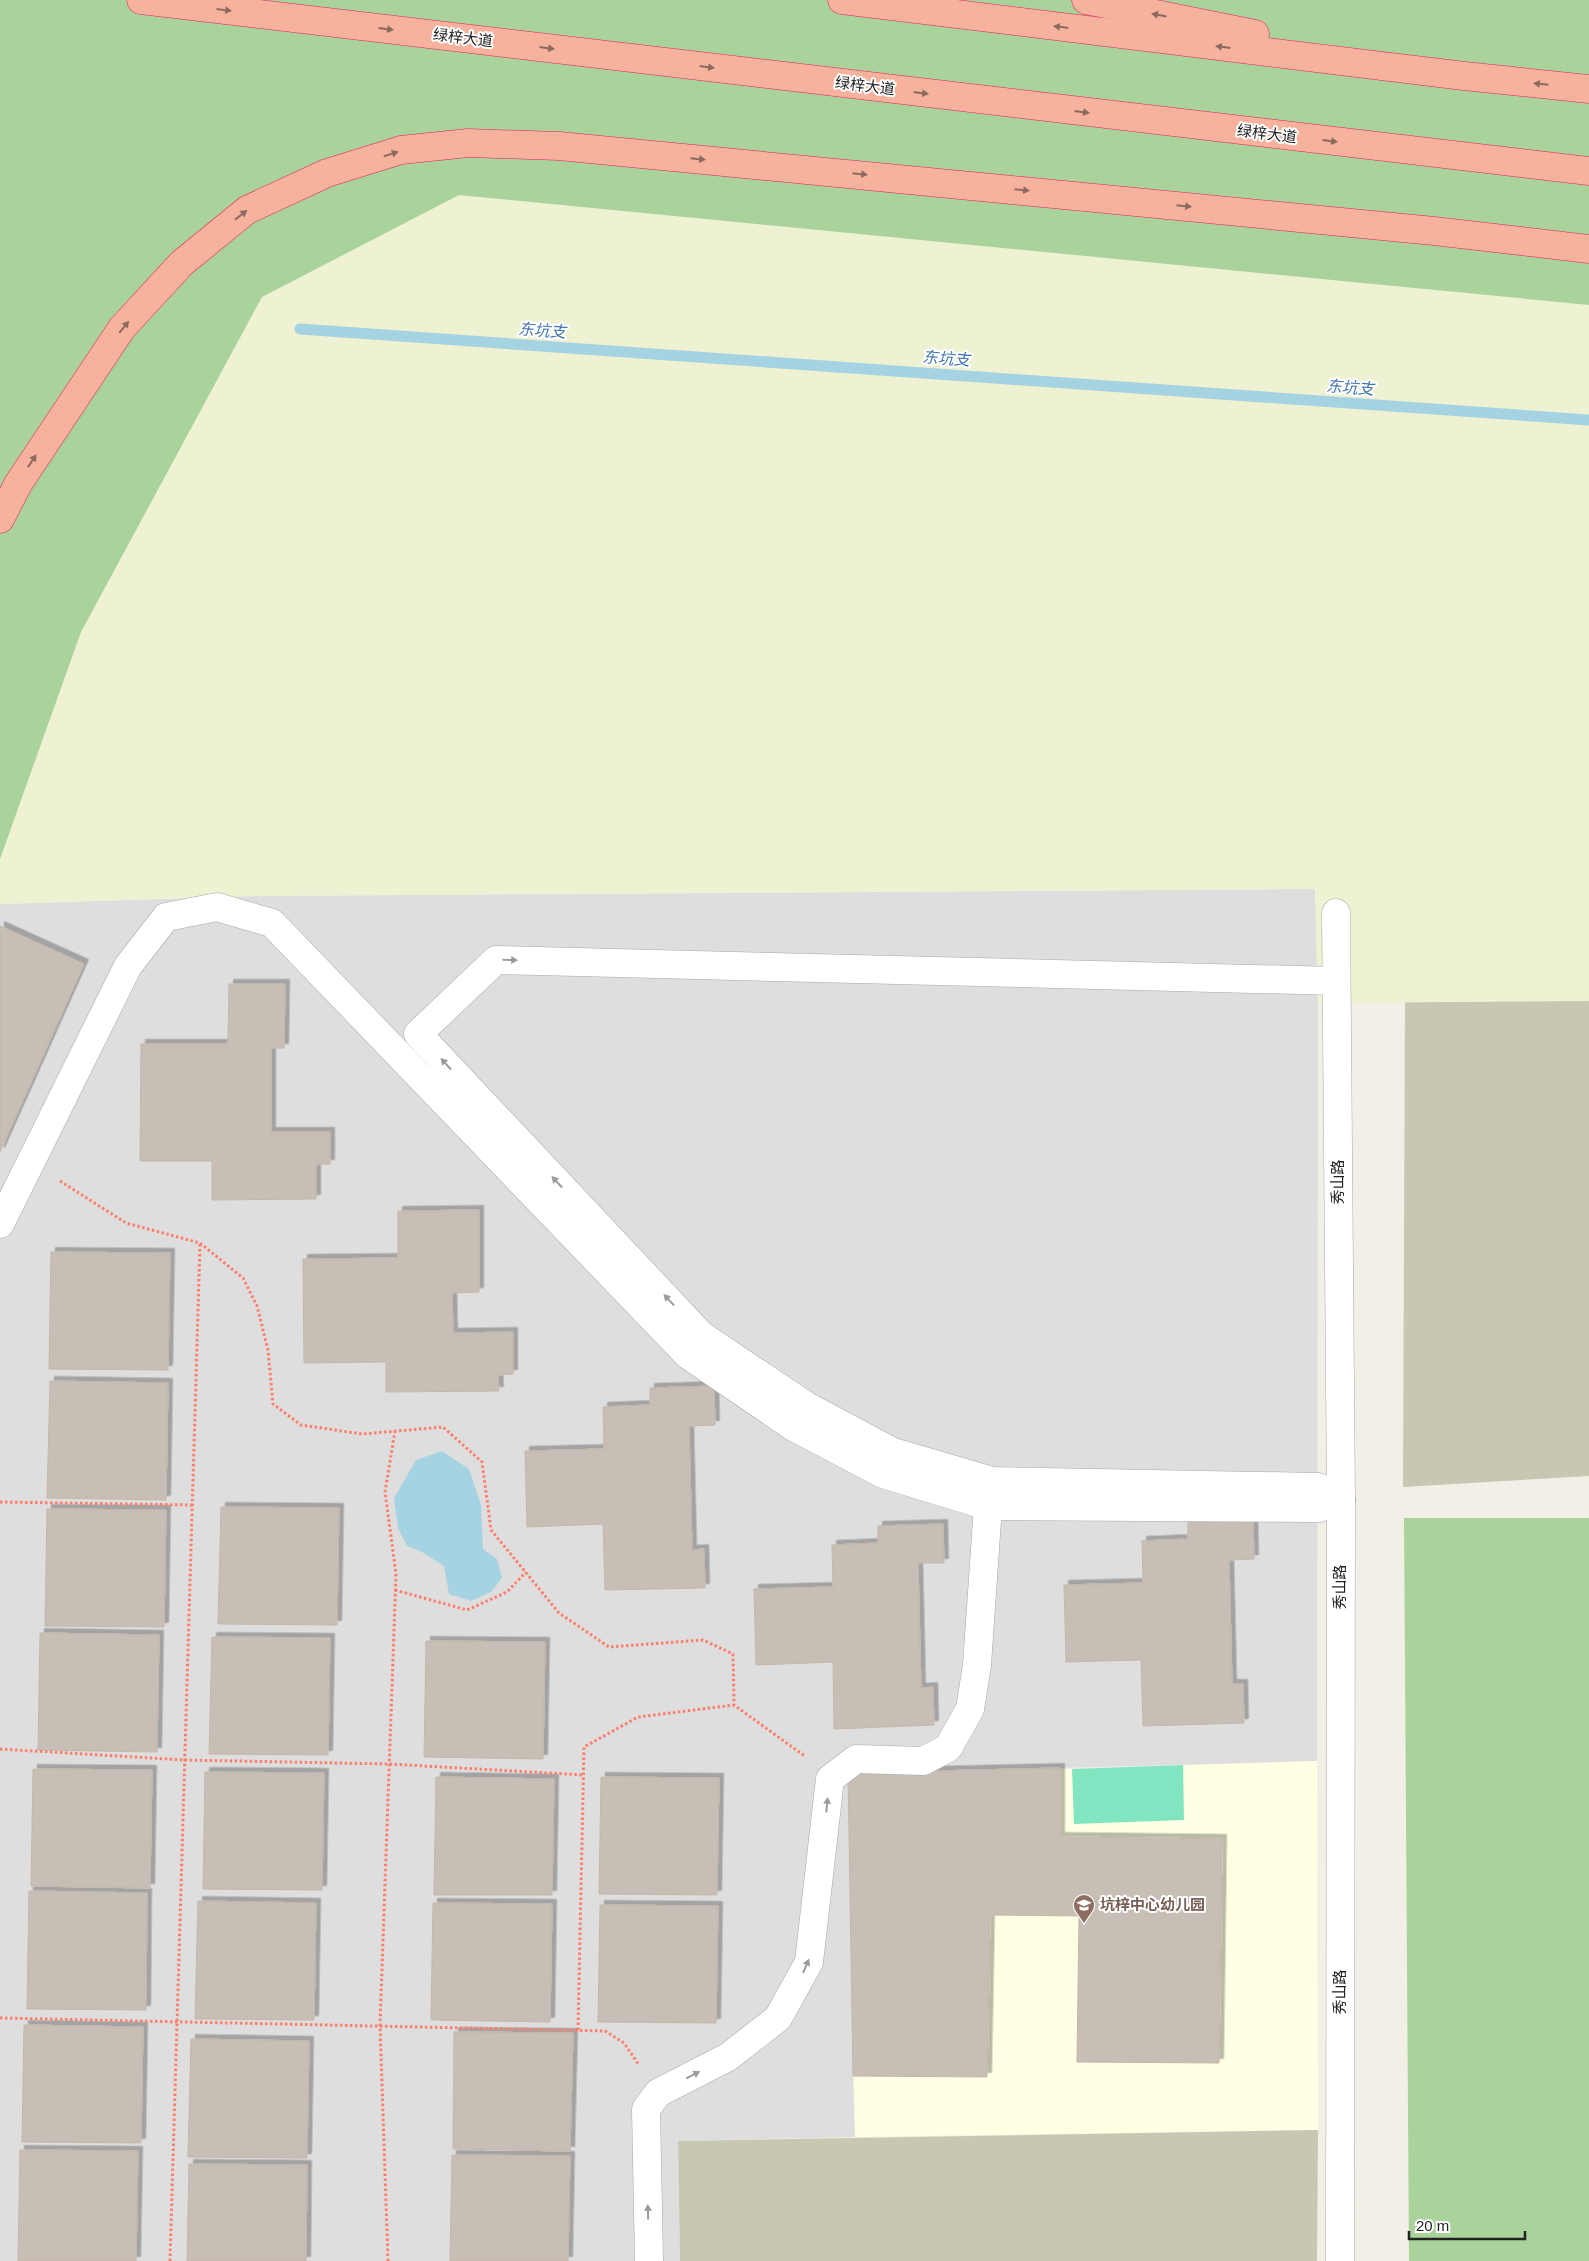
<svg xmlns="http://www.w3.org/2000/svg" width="1589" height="2261" font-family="Helvetica,'Noto Sans SC',sans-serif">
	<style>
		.residential { fill: #dfdede }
		.education { fill: #feffe3 }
		.construction { fill: #c7c7b2 }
		.farmland { fill: #eef1d2 }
		.forest { fill: #a9d39a }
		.pitch { fill: #82e5c1 }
		.water { fill: #a6d3e2 }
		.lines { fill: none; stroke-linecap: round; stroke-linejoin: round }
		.stream { stroke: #a6d3e2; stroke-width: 11 }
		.building { fill: #c7beb6; stroke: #c5b6a9; filter: url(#shadow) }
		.minor-casing { stroke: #a8a8a8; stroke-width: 29 }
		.trunk-casing { stroke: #e61e5e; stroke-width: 29 }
		.path { stroke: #ff7e6b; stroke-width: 3; stroke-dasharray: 2.5 2.5; stroke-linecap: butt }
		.minor { stroke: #fff; stroke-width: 28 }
		.trunk { stroke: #f6b29d; stroke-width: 28 }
		.oneway { fill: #8c6a5f }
		.oneway2 { fill: #9b9b9b }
		.labels { text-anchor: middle; stroke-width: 4; stroke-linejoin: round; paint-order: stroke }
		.street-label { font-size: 15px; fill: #212121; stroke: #fff }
		.education-label { font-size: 15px; font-weight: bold; fill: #785e54; stroke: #fff; text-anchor: start }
		.water-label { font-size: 16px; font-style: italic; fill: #4377b0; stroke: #fff }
	</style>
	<defs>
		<filter id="shadow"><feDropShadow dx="4.5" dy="-4.5" stdDeviation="0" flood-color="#0004"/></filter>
	</defs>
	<rect width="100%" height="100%" fill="#f2efe7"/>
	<polygon class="residential" points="1315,889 1318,1003 1317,1761 1060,1768 853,2076 855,2137 678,2141 680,2261 0,2261 0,904 258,896"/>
	<polygon class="education" points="1317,1761 1318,2130 855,2137 848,1773 1072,1769"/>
	<g class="construction">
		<polygon points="1405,1001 1589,1001 1589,1476 1403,1487"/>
		<polygon points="1318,2130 1317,2261 680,2261 678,2141"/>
	</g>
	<polygon class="farmland" points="459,195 1589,305 1589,1001 1318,1003 1315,889 258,896 0,904 0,859 81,632 262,297"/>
	<g class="forest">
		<polygon points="0,0 1589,0 1589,305 459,195 262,297 81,632 0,859"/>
		<polygon points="1404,1518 1589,1518 1589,2261 1409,2261"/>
	</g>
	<polygon class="pitch" points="1183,1765 1184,1820 1074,1824 1072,1769"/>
	<polygon class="water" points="442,1451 469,1469 481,1505 483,1549 497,1559 502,1578 491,1592 471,1601 449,1594 444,1566 422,1552 407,1546 398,1528 394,1498 416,1460"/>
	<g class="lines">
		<polyline class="stream" points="300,329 1589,420"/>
	</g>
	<g class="building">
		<polygon points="0,926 84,964 0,1152"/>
		<polygon points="229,984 285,984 284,1048 271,1048 271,1132 330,1132 330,1164 316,1164 316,1199 212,1200 212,1161 140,1161 141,1044 228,1044"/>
		<polygon points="479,1210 479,1292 452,1293 453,1333 513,1332 513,1374 498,1375 499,1391 386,1392 386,1362 304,1363 303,1259 398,1258 398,1211"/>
		<polygon points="51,1252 170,1253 168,1370 49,1369"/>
		<polygon points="50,1381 168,1383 166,1500 47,1498"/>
		<polygon points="714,1386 715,1425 689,1426 692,1550 704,1549 705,1588 605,1590 603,1524 527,1527 525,1451 604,1449 603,1407 650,1405 650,1388"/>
		<polygon points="221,1507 339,1508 337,1625 218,1624"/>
		<polygon points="47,1509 166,1510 164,1627 45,1626"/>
		<polygon points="1253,1520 1254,1559 1229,1560 1232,1684 1243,1684 1244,1723 1143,1726 1141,1660 1066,1662 1064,1585 1143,1583 1142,1541 1188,1539 1188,1522"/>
		<polygon points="943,1524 944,1563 918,1563 921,1688 933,1687 934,1725 834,1729 833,1662 756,1665 754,1589 833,1587 832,1545 878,1543 878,1526"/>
		<polygon points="40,1633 159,1635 157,1752 38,1750"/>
		<polygon points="212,1637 330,1638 328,1755 209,1754"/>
		<polygon points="426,1641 545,1642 543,1759 424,1757"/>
		<polygon points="1060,1768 1060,1837 1222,1839 1219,2063 1077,2062 1079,1916 990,1915 987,2077 853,2076 848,1773"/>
		<polygon points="33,1769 152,1770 150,1888 31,1886"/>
		<polygon points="205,1772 324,1773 322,1890 203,1889"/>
		<polygon points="436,1777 554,1779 552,1895 434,1895"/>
		<polygon points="601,1777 719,1778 717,1895 599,1894"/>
		<polygon points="29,1891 147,1893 146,2010 27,2009"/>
		<polygon points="198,1901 316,1903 314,2020 195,2019"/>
		<polygon points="433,1903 552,1904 550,2022 431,2020"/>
		<polygon points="600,1905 718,1906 716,2023 598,2022"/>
		<polygon points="24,2025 143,2027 141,2143 22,2142"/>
		<polygon points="454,2032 573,2033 570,2151 453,2149"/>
		<polygon points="191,2039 309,2041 307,2158 188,2157"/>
		<polygon points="20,2150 138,2151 136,2261 18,2261"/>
		<polygon points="452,2155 570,2156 568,2261 450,2261"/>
		<polygon points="189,2164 307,2165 306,2261 187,2261"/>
	</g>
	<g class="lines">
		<g class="minor-casing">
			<g id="minor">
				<polyline points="1336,913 1341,1500 1340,2261"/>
				<polyline points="1336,981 496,960 418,1034 702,1336 805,1405 893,1452 992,1481 1318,1487 1341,1500"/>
				<polyline points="0,1224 128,966 166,917 217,907 272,923 688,1355 792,1426 883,1474 988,1506 1319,1508 1341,1500"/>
				<polyline points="649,2261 646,2109 658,2093 728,2057 778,2018 809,1962 830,1779 856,1759 923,1761 948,1748 970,1709 977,1665 988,1506"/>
			</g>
		</g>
		<g class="trunk-casing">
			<g id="trunk">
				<polyline points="141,0 1589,171"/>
				<polyline points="842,0 1464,76 1589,89"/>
				<polyline points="1086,0 1255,34"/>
				<polyline points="0,519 18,484 122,328 182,263 247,210 327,173 401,150 468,143 559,146 1434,231 1589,249"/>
			</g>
		</g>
		<g class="path">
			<polyline points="60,1181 126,1223 200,1243 243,1278 257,1306 268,1350 273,1404 301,1425 362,1434 443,1427 482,1462 491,1530 559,1613 609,1647 703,1640 733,1654 734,1705 806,1757"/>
			<polyline points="0,1502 193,1505"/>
			<polyline points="395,1590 467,1610 507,1592 526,1572"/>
			<polyline points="0,1749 185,1760 389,1764 584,1775"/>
			<polyline points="0,2018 605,2031 624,2043 639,2065"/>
			<polyline points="578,2030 584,1747 638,1717 734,1705"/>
			<polyline points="170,2261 200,1243"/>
			<polyline points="388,2261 380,2025 396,1574 385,1492 395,1431"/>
		</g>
		<use href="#minor" class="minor"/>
		<use href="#trunk" class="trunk"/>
	</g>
	<defs><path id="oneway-solid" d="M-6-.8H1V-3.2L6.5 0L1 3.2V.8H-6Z" transform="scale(1.25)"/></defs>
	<g class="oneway">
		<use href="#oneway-solid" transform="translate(224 10) rotate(7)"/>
		<use href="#oneway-solid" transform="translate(1159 15) rotate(-169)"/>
		<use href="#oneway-solid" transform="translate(1061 27) rotate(-173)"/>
		<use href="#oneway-solid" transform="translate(386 29) rotate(7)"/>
		<use href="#oneway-solid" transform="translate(1223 47) rotate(-173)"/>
		<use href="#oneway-solid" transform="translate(547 48) rotate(7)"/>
		<use href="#oneway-solid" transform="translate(707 67) rotate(7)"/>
		<use href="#oneway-solid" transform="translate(1541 84) rotate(-174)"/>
		<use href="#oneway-solid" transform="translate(921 93) rotate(7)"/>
		<use href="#oneway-solid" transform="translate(1082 112) rotate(7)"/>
		<use href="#oneway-solid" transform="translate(1330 141) rotate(7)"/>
		<use href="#oneway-solid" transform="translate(391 154) rotate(-17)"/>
		<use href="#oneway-solid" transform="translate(698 159) rotate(6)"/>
		<use href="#oneway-solid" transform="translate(860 174) rotate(6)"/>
		<use href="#oneway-solid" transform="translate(1022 190) rotate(6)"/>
		<use href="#oneway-solid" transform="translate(1184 206) rotate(6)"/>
		<use href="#oneway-solid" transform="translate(241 215) rotate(-38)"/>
		<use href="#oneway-solid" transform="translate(124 327) rotate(-51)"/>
		<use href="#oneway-solid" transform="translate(32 461) rotate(-57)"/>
	</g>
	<g class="oneway2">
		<use href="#oneway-solid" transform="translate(510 960) rotate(1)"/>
		<use href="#oneway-solid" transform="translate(446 1064) rotate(-133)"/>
		<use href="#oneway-solid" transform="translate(557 1182) rotate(-133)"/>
		<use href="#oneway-solid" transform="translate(669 1300) rotate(-133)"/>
		<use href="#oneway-solid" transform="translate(827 1805) rotate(-84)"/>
		<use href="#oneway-solid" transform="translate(806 1966) rotate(-67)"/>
		<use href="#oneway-solid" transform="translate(693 2075) rotate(-27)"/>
		<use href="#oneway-solid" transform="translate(648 2212) rotate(-91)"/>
	</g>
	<defs>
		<g id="school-pin" transform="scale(1.125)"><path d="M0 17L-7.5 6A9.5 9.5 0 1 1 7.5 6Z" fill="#8d6e63" stroke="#fff"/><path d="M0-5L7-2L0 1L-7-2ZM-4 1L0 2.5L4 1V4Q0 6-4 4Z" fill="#fff"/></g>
	</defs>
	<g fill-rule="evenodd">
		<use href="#school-pin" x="1084" y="1905"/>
	</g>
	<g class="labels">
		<g class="street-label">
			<text transform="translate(463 38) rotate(7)" y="5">绿梓大道</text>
			<text transform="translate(865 86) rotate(7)" y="5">绿梓大道</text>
			<text transform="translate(1267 134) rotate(7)" y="5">绿梓大道</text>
			<text transform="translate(1338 1182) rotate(-90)" y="5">秀山路</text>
			<text transform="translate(1340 1587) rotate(-90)" y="5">秀山路</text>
			<text transform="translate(1340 1992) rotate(-90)" y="5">秀山路</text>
		</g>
		<g class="education-label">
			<text x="1100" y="1910">坑梓中心幼儿园</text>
		</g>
		<g class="water-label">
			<text transform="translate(542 330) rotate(4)" y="6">东坑支</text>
			<text transform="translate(946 358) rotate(4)" y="6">东坑支</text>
			<text transform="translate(1350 387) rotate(4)" y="6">东坑支</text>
		</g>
	</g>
	<path d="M1409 2231v8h116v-8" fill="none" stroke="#212121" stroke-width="2.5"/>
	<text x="1416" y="2231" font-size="15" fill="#212121" stroke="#ffffff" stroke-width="4" paint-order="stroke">20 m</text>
</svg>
